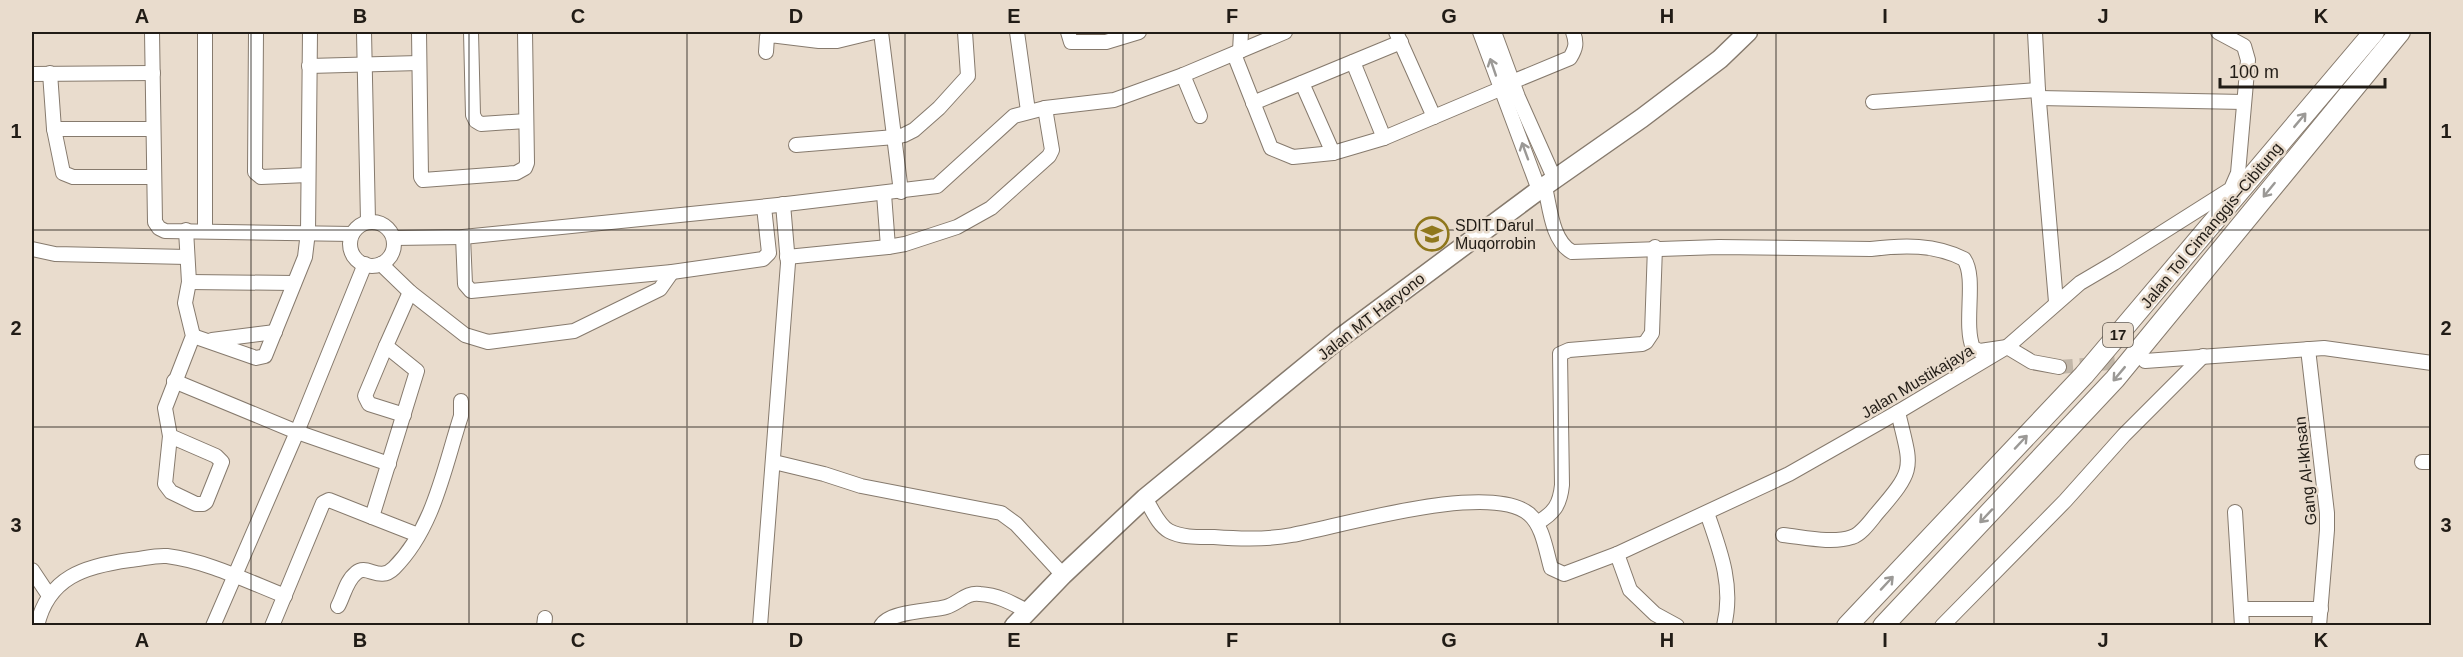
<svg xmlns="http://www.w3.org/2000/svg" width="2463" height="657" font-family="Arial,sans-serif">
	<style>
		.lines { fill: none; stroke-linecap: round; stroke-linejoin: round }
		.minor-tunnel { stroke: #c1b6a8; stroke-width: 14; stroke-dasharray: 14 7; stroke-linecap: butt }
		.minor-casing { stroke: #867a6d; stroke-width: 16 }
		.major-casing { stroke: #867a6d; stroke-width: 21 }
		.highway-casing { stroke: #867a6d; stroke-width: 22 }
		.minor { stroke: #fff; stroke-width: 14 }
		.major { stroke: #fff; stroke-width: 18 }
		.highway { stroke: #fff; stroke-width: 20 }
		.oneway { stroke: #9b9996 }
		.grid { fill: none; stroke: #211c16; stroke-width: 1.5; stroke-opacity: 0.55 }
		.labels { text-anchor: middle; stroke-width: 5; stroke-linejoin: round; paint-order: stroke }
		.shield { fill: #e9dccd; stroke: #5d564d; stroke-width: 1.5 }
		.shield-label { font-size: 15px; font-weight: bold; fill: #211c16 }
		.poi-label { font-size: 16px; fill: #211c16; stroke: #e9dccd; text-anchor: start }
		.street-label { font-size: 16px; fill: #211c16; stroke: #e9dccd }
		.neatline { fill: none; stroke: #211c16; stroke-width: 2 }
		.grid-label { font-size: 20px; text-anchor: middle; font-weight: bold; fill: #211c16 }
	</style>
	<rect width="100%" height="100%" fill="#e9dccd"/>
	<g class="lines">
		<polyline class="minor-tunnel" points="2059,367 2134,361"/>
		<g class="minor-casing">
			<g id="minor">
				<polyline points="152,32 155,222 159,228 165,231 352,234"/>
				<polyline points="256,32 255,172 261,177 308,175"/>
				<polyline points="364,32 368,221"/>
				<polyline points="419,32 421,177 423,180 516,173 525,168 527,163 525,32"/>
				<polyline points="471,32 473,115 476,121 481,124 526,121"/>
				<polyline points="881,32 901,192"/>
				<polyline points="1017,32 1028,111"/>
				<polyline points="1068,32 1071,42 1106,42 1139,32"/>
				<polyline points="1396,32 1434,117"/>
				<polyline points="1480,32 1539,190"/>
				<polyline points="1494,32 1518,97 1555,180"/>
				<polyline points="2035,32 2038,90 2056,302"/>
				<polyline points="1240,51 1241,32"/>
				<polyline points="766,52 767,37 770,35 819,41 837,41 874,32"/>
				<polyline points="1234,54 1271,148 1293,157 1333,153 1384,138 1500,89"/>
				<polyline points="1353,62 1384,138"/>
				<polyline points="309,66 419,63"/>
				<polyline points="50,73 54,129 63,173 73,177 153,177"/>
				<polyline points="32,74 153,73"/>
				<polyline points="1183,75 1200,116"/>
				<path d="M1512,82L1570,58C1576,48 1577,43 1573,32"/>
				<polyline points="1302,83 1333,153"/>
				<polyline points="2039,98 2244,102"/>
				<polyline points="1873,102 2038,90"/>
				<polyline points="1253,103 1401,42"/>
				<polyline points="54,129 153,129"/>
				<polyline points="796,145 895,137 904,135 914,130 939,108 968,76 965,32"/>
				<path d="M1545,187C1550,208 1552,241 1572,252L1719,247L1871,249C1903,245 1935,244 1964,259C1977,278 1963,323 1973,348L1980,351L2007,347L2032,362L2059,367"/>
				<polyline points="884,194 888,247"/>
				<circle cx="372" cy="244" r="22"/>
				<polyline points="205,231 205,32"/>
				<polyline points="463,237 465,284 471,291 672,272 763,259 769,253 764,207"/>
				<polyline points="394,238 463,237 778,205 937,186 1014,116 1045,108 1114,100 1183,75 1285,32"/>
				<polyline points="32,249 55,254 187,257"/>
				<polyline points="787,257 888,247 905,244 957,227 991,208 1049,156 1052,150 1045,108"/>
				<polyline points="381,264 410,292 465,335 488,342 574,331 660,289 672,272"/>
				<polyline points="189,282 294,283"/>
				<polyline points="193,336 256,358 265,356 305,257 308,232 310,32"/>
				<polyline points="212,340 275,332"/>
				<polyline points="386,346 365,396 369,404 404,415"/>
				<polyline points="2308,349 2327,513 2327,530 2319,626"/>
				<polyline points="2145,361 2324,348 2432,363"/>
				<polyline points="174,381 297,432 389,464"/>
				<polyline points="170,436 216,456 222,462 206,502 203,504 196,504 171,492 165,484 170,436 165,408 193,336 185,303 189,282 186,230"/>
				<polyline points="774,462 824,474 861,486 1001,513 1016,524 1063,575"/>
				<polyline points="2422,462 2432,462"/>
				<path d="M1145,498C1152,509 1158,525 1169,531C1182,538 1200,537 1214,537C1240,539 1267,540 1292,535C1342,526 1489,481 1529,514C1543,526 1546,551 1551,568L1564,574L1617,554L1789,474L1898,412L2007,347L2080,283L2114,263L2231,189L2238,173L2248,60L2244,46L2218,32"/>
				<polyline points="2235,512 2242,626"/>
				<path d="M1707,513C1720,550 1734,586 1724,626"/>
				<polyline points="372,517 418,535"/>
				<path d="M1537,523C1554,513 1560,505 1562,485L1560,354L1569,350L1642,344L1646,342L1652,333L1655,247"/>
				<path d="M1783,535C1803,537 1832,544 1852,537C1862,534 1871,520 1878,512C1917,467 1911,468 1898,412"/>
				<polyline points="1617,554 1630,590 1655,614 1677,626"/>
				<polyline points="32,570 48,594"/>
				<path d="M338,606C344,595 346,581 356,573C367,563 379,583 394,568C434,528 444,468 461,416V401"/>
				<polyline points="2241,609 2321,609"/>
				<path d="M37,626C48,577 85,566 130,560C142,559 155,555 167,556C207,561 247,581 285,596"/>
				<polyline points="213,626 297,432 365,264"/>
				<polyline points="272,626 323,503 329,500 372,517 417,371 386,346 410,292"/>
				<polyline points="544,626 545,618"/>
				<polyline points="760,626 788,263 783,204"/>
				<path d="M881,626C889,611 932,611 946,607C959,603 966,592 980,594C998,595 1012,603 1027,611"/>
				<polyline points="1942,626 2065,501 2124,435 2203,356"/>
			</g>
		</g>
		<g class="major-casing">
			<polyline id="major" points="1014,626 1063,575 1145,498 1340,338 1539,190 1642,118 1720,59 1748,32"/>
		</g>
		<g class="highway-casing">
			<g id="highway">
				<polyline points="1847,626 2084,375 2374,32"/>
				<polyline points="1883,626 2115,379 2400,32"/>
			</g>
		</g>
		<use href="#minor" class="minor"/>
		<use href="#major" class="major"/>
		<use href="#highway" class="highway"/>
	</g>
	<defs><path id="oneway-shaft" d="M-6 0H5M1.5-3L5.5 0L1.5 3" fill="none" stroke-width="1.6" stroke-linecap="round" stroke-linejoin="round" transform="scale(1.5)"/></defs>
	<g class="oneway">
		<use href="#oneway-shaft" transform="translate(1493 67) rotate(-109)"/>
		<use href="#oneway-shaft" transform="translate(2300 120) rotate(-50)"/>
		<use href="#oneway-shaft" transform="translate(1525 151) rotate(-110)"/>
		<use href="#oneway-shaft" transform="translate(2269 190) rotate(129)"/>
		<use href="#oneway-shaft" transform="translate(2119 374) rotate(130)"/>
		<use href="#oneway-shaft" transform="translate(2021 442) rotate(-47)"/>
		<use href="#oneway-shaft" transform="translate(1986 516) rotate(133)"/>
		<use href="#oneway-shaft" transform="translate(1887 583) rotate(-47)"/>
	</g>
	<path class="grid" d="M251,32V626M469,32V626M687,32V626M905,32V626M1123,32V626M1340,32V626M1558,32V626M1776,32V626M1994,32V626M2212,32V626M32,230H2432M32,427H2432"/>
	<defs>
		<g id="school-ring" transform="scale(1.725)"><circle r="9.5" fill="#e9dccd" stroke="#8f771c" stroke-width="1.5"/><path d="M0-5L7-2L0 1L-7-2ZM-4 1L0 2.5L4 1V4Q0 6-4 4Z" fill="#8f771c"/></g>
	</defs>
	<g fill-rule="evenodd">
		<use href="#school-ring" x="1432" y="234"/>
	</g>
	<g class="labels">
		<rect class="shield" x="2103" y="323" width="30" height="24" rx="4.5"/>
		<g class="shield-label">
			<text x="2118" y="340">17</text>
		</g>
		<g class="poi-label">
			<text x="1455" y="231">SDIT Darul<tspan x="1455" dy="18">Muqorrobin</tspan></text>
		</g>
		<g class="street-label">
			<text transform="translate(2211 225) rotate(-50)" y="6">Jalan Tol Cimanggis–Cibitung</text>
			<text transform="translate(1371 316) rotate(-38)" y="6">Jalan MT Haryono</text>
			<text transform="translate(1917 381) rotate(-31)" y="6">Jalan Mustikajaya</text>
			<text transform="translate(2305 471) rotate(-96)" y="6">Gang Al-Ikhsan</text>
		</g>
	</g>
	<rect width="2463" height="657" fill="none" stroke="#e9dccd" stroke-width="66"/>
	<path d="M2220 78v9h165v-9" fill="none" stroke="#211c16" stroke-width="3"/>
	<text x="2229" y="78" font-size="18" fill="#211c16" stroke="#e9dccd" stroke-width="4.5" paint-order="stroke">100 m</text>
	<rect x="33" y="33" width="2397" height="591" class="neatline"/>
	<g class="grid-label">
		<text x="142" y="23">A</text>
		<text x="360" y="23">B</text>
		<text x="578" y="23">C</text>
		<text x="796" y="23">D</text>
		<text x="1014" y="23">E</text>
		<text x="1232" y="23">F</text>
		<text x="1449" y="23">G</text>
		<text x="1667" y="23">H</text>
		<text x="1885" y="23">I</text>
		<text x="2103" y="23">J</text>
		<text x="2321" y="23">K</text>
		<text x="16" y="138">1</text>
		<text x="2446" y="138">1</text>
		<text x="16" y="335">2</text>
		<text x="2446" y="335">2</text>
		<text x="16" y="532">3</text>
		<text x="2446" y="532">3</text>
		<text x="142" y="647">A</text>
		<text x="360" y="647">B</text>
		<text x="578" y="647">C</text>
		<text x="796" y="647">D</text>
		<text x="1014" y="647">E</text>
		<text x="1232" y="647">F</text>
		<text x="1449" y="647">G</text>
		<text x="1667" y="647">H</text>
		<text x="1885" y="647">I</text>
		<text x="2103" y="647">J</text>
		<text x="2321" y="647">K</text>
	</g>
</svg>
